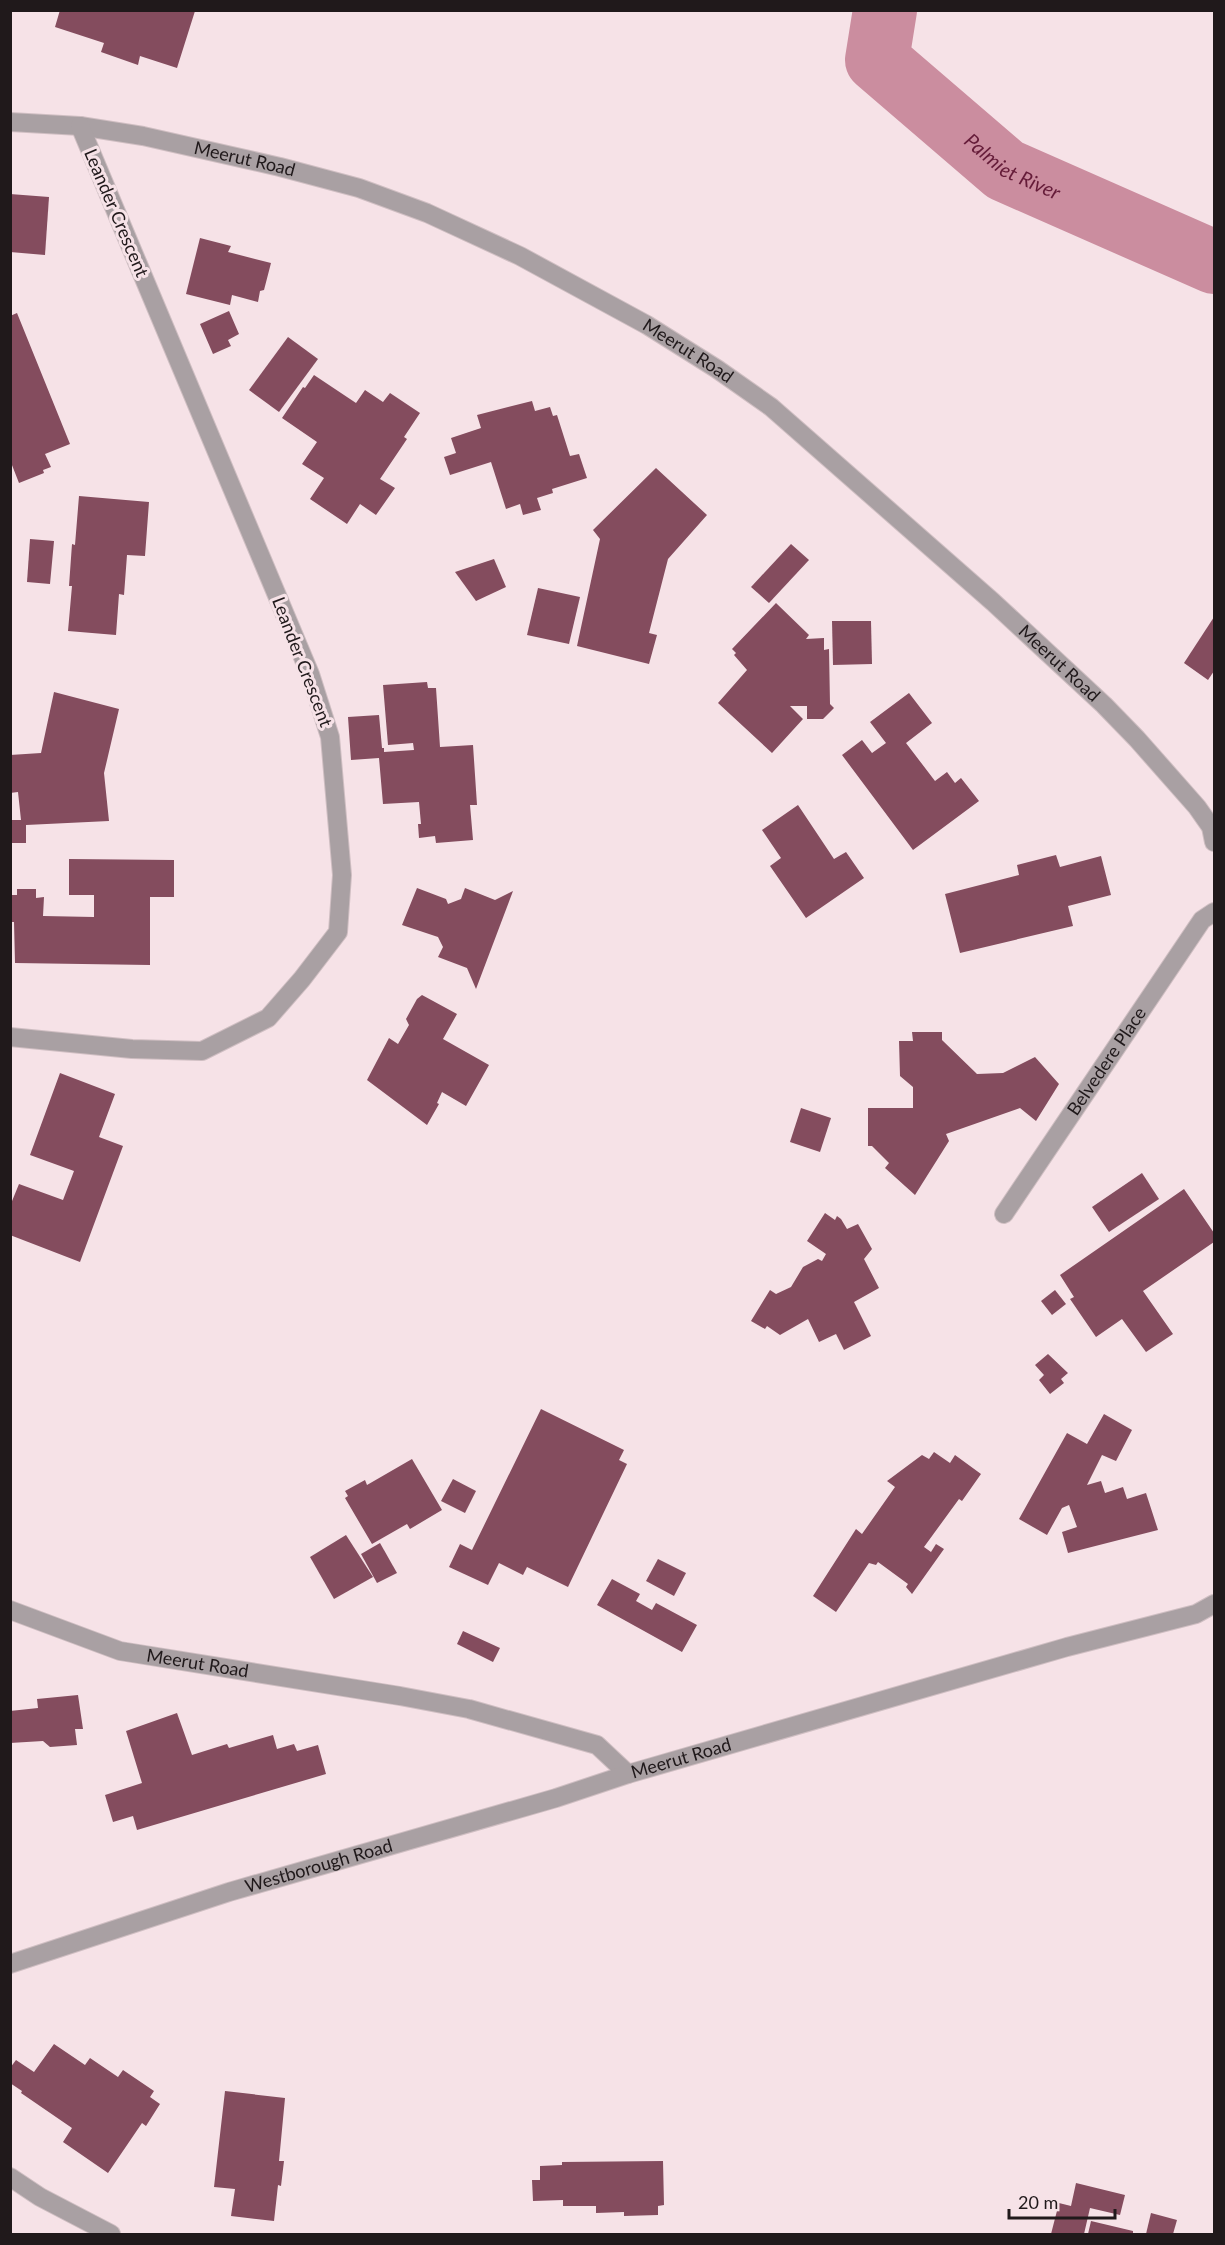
<svg xmlns="http://www.w3.org/2000/svg" width="1225" height="2245" font-family="Lato,sans-serif">
	<style>
		.lines { fill: none; stroke-linecap: round; stroke-linejoin: round }
		.river { stroke: #cb8d9f; stroke-width: 64 }
		.building { fill: #844c5e }
		.minor-casing { stroke: #cfbec2; stroke-width: 20 }
		.minor { stroke: #a9a0a3; stroke-width: 18 }
		.labels { text-anchor: middle; stroke-width: 6; stroke-linejoin: round; paint-order: stroke }
		.street-label { font-size: 18px; fill: #20191b; stroke: #f6e2e7 }
		.water-label { font-size: 20px; font-style: italic; fill: #651c39; stroke: #f6e2e7 }
	</style>
	<rect width="100%" height="100%" fill="#f6e2e7"/>
	<g class="lines">
		<path class="river" id="s1" d="M885,10L877,60L1005,170L1214,262"/>
	</g>
	<g class="building">
		<polygon points="60,10 193,10 195,11 177,68 140,56 138,65 101,52 104,43 55,27"/>
		<polygon points="10,194 49,197 45,255 10,252"/>
		<polygon points="200,238 231,246 228,252 271,263 264,290 260,291 258,302 232,295 230,305 186,294"/>
		<polygon points="229,311 239,334 228,340 231,346 213,354 200,324"/>
		<polygon points="17,313 70,444 45,454 51,467 43,470 44,473 19,483 10,460 10,316"/>
		<polygon points="288,337 318,359 279,412 249,390"/>
		<polygon points="314,375 356,403 365,390 383,402 390,393 420,413 404,437 407,439 380,479 395,488 376,515 360,504 347,524 310,499 324,478 302,464 317,442 282,418 303,387 305,388"/>
		<polygon points="532,401 535,411 550,407 553,416 557,415 570,456 579,454 587,478 552,489 553,493 537,498 541,510 523,515 520,504 506,509 491,462 450,475 444,457 456,453 451,438 481,428 477,415"/>
		<polygon points="656,468 707,515 668,559 649,633 657,635 649,664 577,646 600,539 593,530"/>
		<polygon points="79,496 149,502 145,556 127,555 124,595 119,594 116,635 68,631 72,586 69,586 72,544 75,545"/>
		<polygon points="30,539 54,541 50,584 27,582"/>
		<polygon points="791,544 809,560 769,603 751,587"/>
		<polygon points="494,559 506,587 476,601 455,572"/>
		<polygon points="538,588 580,597 569,644 527,635"/>
		<polygon points="776,603 809,635 806,639 824,638 824,650 829,649 830,704 834,708 823,719 807,719 807,706 790,706 803,719 772,753 718,703 747,670 734,655 736,653 732,649"/>
		<polygon points="1214,617 1214,671 1208,680 1184,663"/>
		<polygon points="832,621 871,621 872,664 833,665"/>
		<polygon points="427,682 428,688 436,688 440,747 473,745 477,805 470,805 473,840 436,843 435,836 419,838 418,824 421,824 419,802 383,804 379,758 351,760 348,717 379,715 382,748 384,748 384,752 414,750 413,743 388,745 383,685"/>
		<polygon points="54,692 119,709 104,773 109,821 26,825 26,843 10,843 10,820 21,820 18,792 10,793 10,755 41,753"/>
		<polygon points="909,693 932,723 906,743 935,781 947,772 955,783 961,778 979,801 913,850 842,755 862,740 872,753 886,743 870,722"/>
		<polygon points="798,805 834,859 846,852 864,878 806,918 770,866 781,858 762,830"/>
		<polygon points="1056,855 1060,867 1101,856 1111,895 1068,906 1073,926 960,953 945,894 1019,875 1017,865"/>
		<polygon points="69,859 174,860 174,897 150,897 150,965 15,963 14,922 10,922 10,895 17,895 17,889 36,889 36,898 44,897 43,916 94,917 94,895 69,895"/>
		<polygon points="417,888 446,899 448,904 461,899 465,888 495,900 513,891 476,989 467,968 438,957 443,947 438,937 402,925"/>
		<polygon points="422,995 457,1014 443,1039 489,1065 466,1106 442,1092 437,1103 439,1104 427,1125 367,1080 389,1038 398,1044 409,1025 406,1019 417,999"/>
		<polygon points="912,1032 942,1032 942,1040 977,1074 1003,1073 1035,1057 1059,1084 1036,1121 1020,1108 946,1134 949,1141 915,1195 885,1168 889,1163 872,1146 868,1146 868,1108 913,1108 913,1087 900,1076 899,1041 913,1041"/>
		<polygon points="60,1073 115,1094 99,1137 123,1146 80,1262 10,1235 10,1206 19,1184 63,1200 74,1171 30,1155"/>
		<polygon points="801,1108 831,1118 820,1152 790,1142"/>
		<polygon points="1142,1173 1159,1199 1109,1232 1092,1207"/>
		<polygon points="1184,1189 1214,1233 1214,1242 1143,1291 1173,1334 1146,1352 1122,1319 1096,1337 1070,1299 1074,1297 1060,1275"/>
		<polygon points="825,1213 835,1220 837,1216 841,1219 847,1229 858,1224 872,1249 864,1259 879,1288 854,1302 871,1336 844,1350 836,1334 819,1342 808,1319 780,1335 767,1326 765,1329 751,1321 770,1290 776,1294 791,1287 803,1267 818,1259 822,1261 826,1254 807,1241"/>
		<polygon points="1055,1290 1066,1304 1052,1315 1041,1301"/>
		<polygon points="1048,1354 1068,1373 1061,1379 1064,1383 1050,1394 1039,1380 1044,1375 1035,1365"/>
		<polygon points="541,1409 624,1450 619,1460 627,1464 568,1587 527,1567 523,1575 499,1563 488,1585 449,1567 460,1544 472,1550"/>
		<polygon points="1104,1414 1132,1430 1116,1461 1102,1455 1087,1485 1101,1481 1105,1493 1123,1487 1127,1499 1146,1493 1158,1530 1068,1553 1062,1532 1077,1527 1069,1505 1062,1508 1047,1535 1019,1519 1067,1433 1087,1444"/>
		<polygon points="934,1452 950,1463 955,1455 981,1474 962,1501 959,1499 924,1547 931,1552 936,1544 944,1549 912,1594 906,1587 908,1584 878,1562 876,1565 869,1563 836,1612 813,1596 856,1529 862,1534 895,1487 887,1481 922,1455 929,1459"/>
		<polygon points="412,1459 442,1510 410,1529 407,1524 372,1544 345,1498 348,1496 345,1491 365,1480 367,1485"/>
		<polygon points="453,1479 476,1491 465,1513 441,1501"/>
		<polygon points="346,1535 373,1577 334,1599 310,1557"/>
		<polygon points="380,1543 397,1573 377,1583 361,1554"/>
		<polygon points="658,1559 686,1573 674,1596 646,1581"/>
		<polygon points="612,1579 640,1594 636,1601 652,1610 656,1603 697,1625 682,1652 597,1605"/>
		<polygon points="463,1631 500,1648 493,1662 457,1644"/>
		<polygon points="78,1695 83,1729 75,1729 77,1745 50,1747 43,1741 10,1743 10,1711 38,1708 37,1699"/>
		<polygon points="177,1713 192,1755 227,1744 229,1748 273,1735 277,1749 294,1744 297,1751 318,1745 326,1774 137,1830 133,1816 113,1822 105,1795 142,1783 126,1731"/>
		<polygon points="54,2044 85,2065 90,2058 118,2077 123,2070 154,2091 150,2097 160,2104 146,2126 142,2123 108,2173 63,2142 72,2128 21,2093 22,2091 10,2083 10,2068 16,2060 34,2072"/>
		<polygon points="225,2091 285,2098 279,2161 284,2161 281,2186 278,2185 274,2221 231,2216 235,2189 214,2187"/>
		<polygon points="663,2161 664,2205 658,2206 658,2215 624,2216 624,2212 596,2213 596,2206 563,2206 563,2200 533,2201 532,2180 540,2180 540,2166 562,2165 562,2162"/>
		<polygon points="1076,2183 1125,2195 1120,2215 1090,2208 1084,2234 1051,2234 1059,2203 1071,2206"/>
		<polygon points="1151,2213 1177,2220 1173,2234 1146,2234"/>
		<polygon points="1091,2221 1133,2231 1133,2234 1088,2234"/>
	</g>
	<g class="lines">
		<g class="minor-casing">
			<g id="minor">
				<path id="s2" d="M10,122L80,126L143,136L280,167L359,188L427,213L520,256L647,325L717,369L771,407L993,602L1104,705L1137,739L1197,807L1211,827L1214,842"/>
				<polyline points="10,1037 132,1049 202,1051 268,1018 302,979 338,932 342,875 330,737 310,674 80,126"/>
				<path id="s3" d="M1004,1214L1202,920L1214,912"/>
				<path id="s4" d="M10,1610L120,1651L400,1696L469,1709L597,1745L628,1774"/>
				<path id="s5" d="M10,1964L229,1892L556,1798L628,1774L1067,1647L1196,1614L1214,1604"/>
				<polyline points="10,2177 40,2197 111,2234"/>
			</g>
		</g>
		<use href="#minor" class="minor"/>
	</g>
	<g class="labels">
		<g class="street-label">
			<text dy="6" stroke="none"><textPath href="#s2" startOffset="238">Meerut Road</textPath></text>
			<text transform="translate(116 213) rotate(67)" y="6">Leander Crescent</text>
			<text dy="6" stroke="none"><textPath href="#s2" startOffset="724">Meerut Road</textPath></text>
			<text transform="translate(302 662) rotate(69)" y="6">Leander Crescent</text>
			<text dy="6" stroke="none"><textPath href="#s2" startOffset="1210">Meerut Road</textPath></text>
			<text dy="6" stroke="none"><textPath href="#s3" startOffset="184">Belvedere Place</textPath></text>
			<text dy="6" stroke="none"><textPath href="#s4" startOffset="196">Meerut Road</textPath></text>
			<text dy="6" stroke="none"><textPath href="#s5" startOffset="702">Meerut Road</textPath></text>
			<text dy="6" stroke="none"><textPath href="#s5" startOffset="324">Westborough Road</textPath></text>
		</g>
		<g class="water-label">
			<text dy="7" stroke="none"><textPath href="#s1" startOffset="224">Palmiet River</textPath></text>
		</g>
	</g>
	<rect width="1225" height="2245" fill="none" stroke="#20191b" stroke-width="24"/>
	<path d="M1009 2209v9h106v-9" fill="none" stroke="#20191b" stroke-width="3"/>
	<text x="1018" y="2209" font-size="18" fill="#20191b" stroke="#f6e2e7" stroke-width="4.5" paint-order="stroke">20 m</text>
</svg>
